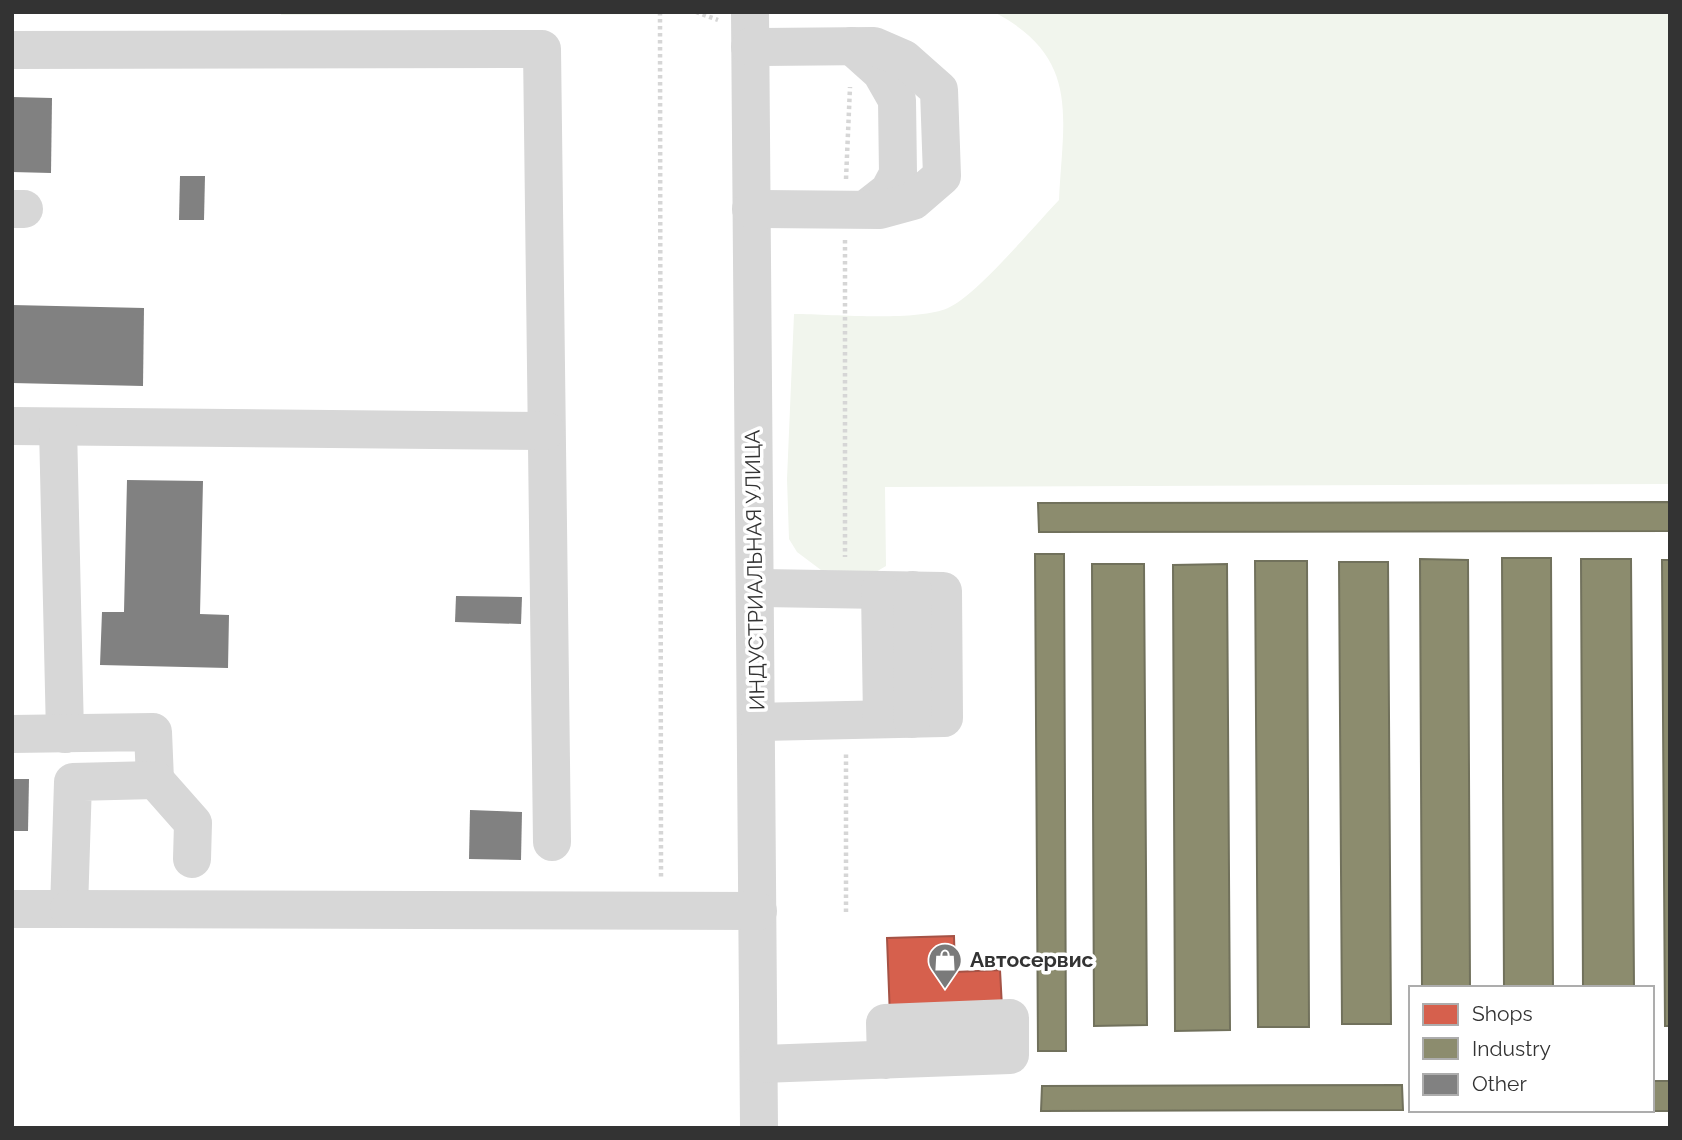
<svg xmlns="http://www.w3.org/2000/svg" width="1682" height="1140" font-family="Raleway,sans-serif">
	<style>
		.green { fill: #f1f5ed }
		.shops { fill: #d6604d; stroke: #a55245; stroke-width: 2 }
		.industry { fill: #8c8c6e; stroke: #71715c; stroke-width: 2 }
		.building { fill: #818181 }
		.lines { fill: none; stroke-linecap: round; stroke-linejoin: round }
		.path { stroke: #d6d6d6; stroke-width: 4.5; stroke-dasharray: 3.5 3.5; stroke-linecap: butt }
		.minor { stroke: #d7d7d7; stroke-width: 38 }
		.labels { text-anchor: middle; stroke-width: 7; stroke-linejoin: round; paint-order: stroke }
		.street-label { font-size: 21px; fill: #333; stroke: #fff }
		.poi-label { font-size: 21px; font-weight: bold; fill: #333; stroke: #fff; text-anchor: start }
	</style>
	<rect width="100%" height="100%" fill="#fff"/>
	<g class="green">
		<polygon points="281,12 715,12 715,14 281,15"/>
		<path d="M994,12H1670V484L885,487L886,566L874,573L821,570L797,552L789,539L787,479L794,314C832,314 916,322 948,308C976,296 1035,225 1059,200C1063,116 1081,58 994,12Z"/>
	</g>
	<polygon class="shops" points="954,936 955,972 1000,970 1002,1007 890,1017 887,938"/>
	<g class="industry">
		<polygon points="1670,502 1670,531 1039,532 1038,503"/>
		<polygon points="1035,554 1064,554 1066,1051 1038,1051"/>
		<polygon points="1502,558 1551,558 1553,988 1504,988"/>
		<polygon points="1420,559 1468,560 1470,988 1422,988"/>
		<polygon points="1581,559 1631,559 1634,988 1583,988"/>
		<polygon points="1662,560 1670,560 1670,1026 1665,1026"/>
		<polygon points="1255,561 1307,561 1309,1027 1258,1027"/>
		<polygon points="1339,562 1388,562 1391,1024 1342,1024"/>
		<polygon points="1092,564 1144,564 1147,1025 1094,1026"/>
		<polygon points="1227,564 1230,1030 1175,1031 1173,565"/>
		<polygon points="1652,1081 1670,1081 1670,1111 1439,1111 1652,1110"/>
		<polygon points="1402,1085 1403,1110 1041,1111 1042,1086"/>
	</g>
	<g class="building">
		<polygon points="12,97 52,98 51,173 12,172"/>
		<polygon points="180,176 205,176 204,220 179,220"/>
		<polygon points="12,305 144,308 143,386 12,383"/>
		<polygon points="127,480 203,481 200,614 229,615 228,668 100,665 102,612 124,612"/>
		<polygon points="456,596 522,597 521,624 455,622"/>
		<polygon points="12,779 29,779 28,831 12,831"/>
		<polygon points="470,810 522,812 521,860 469,859"/>
	</g>
	<g class="lines">
		<g class="path">
			<polyline points="660,12 661,878"/>
			<polyline points="696,12 718,20"/>
			<polyline points="846,179 850,87"/>
			<polyline points="845,240 845,557"/>
			<polyline points="846,912 846,751"/>
		</g>
		<g class="minor">
			<polyline points="750,12 759,1128"/>
			<polyline points="852,46 881,72 897,100 898,174 889,191 866,209"/>
			<polyline points="750,47 874,46 904,59 939,90 942,176 913,201 880,210 751,209"/>
			<polyline points="12,50 542,49 552,842"/>
			<polyline points="12,209 24,209"/>
			<polyline points="12,426 546,431"/>
			<polyline points="58,427 65,734"/>
			<polyline points="755,588 943,591 944,718 756,722"/>
			<polyline points="880,590 882,719"/>
			<polyline points="912,719 913,590"/>
			<polyline points="12,734 153,732 155,780"/>
			<polyline points="12,909 69,909 73,782 155,780 193,823 192,859"/>
			<polyline points="69,909 758,911"/>
			<polyline points="759,1064 1010,1055 1010,1018 885,1023 886,1060"/>
		</g>
	</g>
	<defs>
		<g id="shop-pin" transform="scale(1.75)"><path d="M0 17L-7.5 6A9.5 9.5 0 1 1 7.5 6Z" fill="#7a7a7a" stroke="#fff"/><path d="M-5-2.5h2.3a2.7 3.5 0 0 1 5.4 0H5L5.5 6h-11ZM-1.5-2.5h3a1.5 2.3 0 0 0-3 0Z" fill="#fff"/></g>
	</defs>
	<g fill-rule="evenodd">
		<use href="#shop-pin" x="945" y="960"/>
	</g>
	<g class="labels">
		<g class="street-label">
			<text transform="translate(755 570) rotate(-91)" y="7">ИНДУСТРИАЛЬНАЯ УЛИЦА</text>
		</g>
		<g class="poi-label">
			<text x="970" y="967">Автосервис</text>
		</g>
	</g>
	<rect width="1682" height="1140" fill="none" stroke="#333333" stroke-width="28"/>
	<rect x="1409" y="986" width="245" height="126" fill="#ffffff" stroke="#adadad" stroke-width="2"/>
	<rect x="1423" y="1004" width="35" height="21" fill="#d6604d" stroke="#adadad" stroke-width="2"/>
	<text x="1472" y="1021" font-size="21" fill="#333333">Shops</text>
	<rect x="1423" y="1038" width="35" height="21" fill="#8c8c6e" stroke="#adadad" stroke-width="2"/>
	<text x="1472" y="1056" font-size="21" fill="#333333">Industry</text>
	<rect x="1423" y="1074" width="35" height="21" fill="#818181" stroke="#adadad" stroke-width="2"/>
	<text x="1472" y="1091" font-size="21" fill="#333333">Other</text>
</svg>
